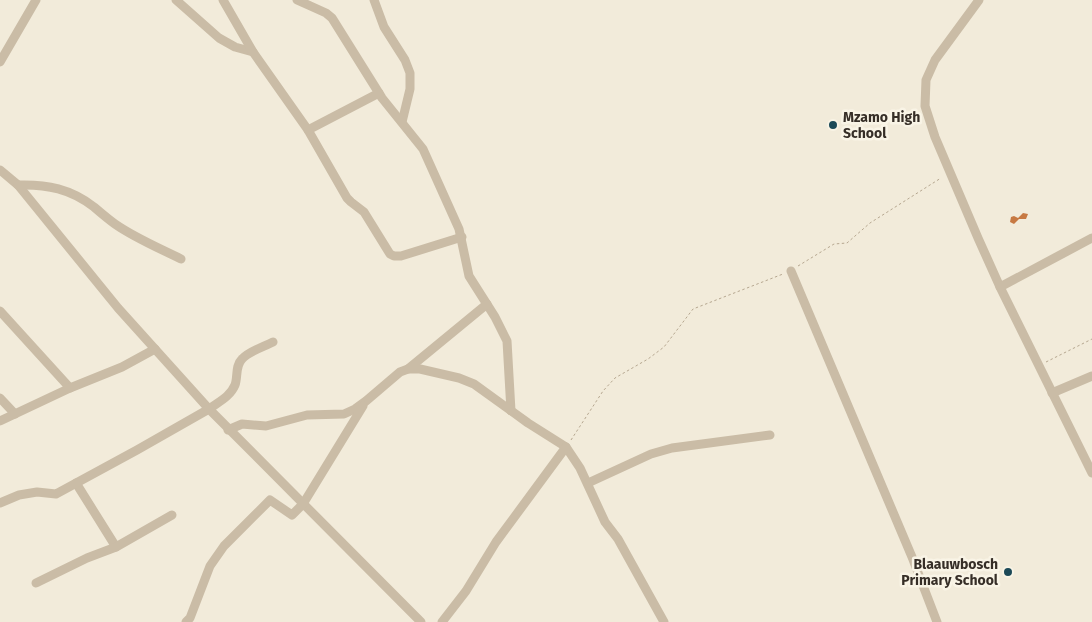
<svg xmlns="http://www.w3.org/2000/svg" width="1092" height="622" font-family="'Fira Sans',sans-serif">
	<style>
		.building { fill: #c77942 }
		.lines { fill: none; stroke-linecap: round; stroke-linejoin: round }
		.path { stroke: #b6a790; stroke-width: 1; stroke-dasharray: 2.5 2.5; stroke-linecap: butt }
		.street { stroke: #cabca6; stroke-width: 9 }
		.poi-dot { fill: #1c4957; stroke: #f9f4e6; stroke-width: 2 }
		.labels { text-anchor: middle; stroke-width: 5; stroke-linejoin: round; paint-order: stroke }
		.poi-label { font-size: 14px; font-weight: bold; fill: #362e27; stroke: #f9f4e6; text-anchor: start }
	</style>
	<rect width="100%" height="100%" fill="#f2ebda"/>
	<polygon class="building" points="1023,213 1028,214 1026,219 1019,219 1014,224 1010,222 1011,217 1014,216 1018,218"/>
	<g class="lines">
		<g class="path">
			<polyline points="798,266 834,244 847,243 870,223 941,178"/>
			<polyline points="1046,362 1092,339"/>
			<polyline points="571,440 603,391 615,378 648,359 664,347 693,309 783,274"/>
		</g>
		<g class="street">
			<polyline points="176,0 219,38 235,47 253,52"/>
			<polyline points="223,0 253,52 308,130 347,198 351,202 364,212 390,254 394,256 401,256 462,237"/>
			<polyline points="297,0 326,13 332,18 382,98 423,149 459,229 469,276 495,317 507,341 511,411"/>
			<polyline points="374,0 384,27 405,60 410,73 410,89 402,122"/>
			<polyline points="979,0 935,60 926,80 925,106 935,137 978,238 1000,287 1092,473"/>
			<polyline points="0,62 36,0"/>
			<polyline points="308,130 379,93"/>
			<path d="M0,170L18,185L118,308L209,409C218,402 230,397 235,385C238,377 235,366 242,359C249,351 263,347 273,342"/>
			<path d="M18,185C47,184 71,189 94,207C101,213 108,219 115,224C135,238 159,248 181,259"/>
			<polyline points="791,271 912,557 937,622"/>
			<polyline points="1000,287 1092,238"/>
			<polyline points="0,311 70,388"/>
			<polyline points="408,369 487,304"/>
			<polyline points="1052,393 1092,376"/>
			<polyline points="0,398 15,414"/>
			<polyline points="0,421 70,388 122,367 155,349"/>
			<polyline points="228,430 242,424 266,426 307,415 344,414 355,409 366,401 400,372 408,369 420,369 459,378 474,384 528,423 566,447 580,468 605,522 618,539 664,622"/>
			<polyline points="76,483 116,547"/>
			<polyline points="588,483 651,454 672,448 770,435"/>
			<polyline points="0,503 19,495 37,492 56,494 137,450 209,409 421,622"/>
			<polyline points="36,583 87,558 116,547 172,515"/>
			<polyline points="186,622 190,618 210,566 224,546 270,500 292,515 303,504 363,406"/>
			<polyline points="442,622 466,591 496,542 566,447"/>
		</g>
	</g>
	<g class="poi-dot">
		<circle cx="833" cy="125" r="5"/>
		<circle cx="1008" cy="572" r="5"/>
	</g>
	<g class="labels">
		<g class="poi-label">
			<text x="843" y="122">Mzamo High<tspan x="843" dy="16">School</tspan></text>
			<text x="998" y="569" text-anchor="end">Blaauwbosch<tspan x="998" dy="16">Primary School</tspan></text>
		</g>
	</g>
</svg>
